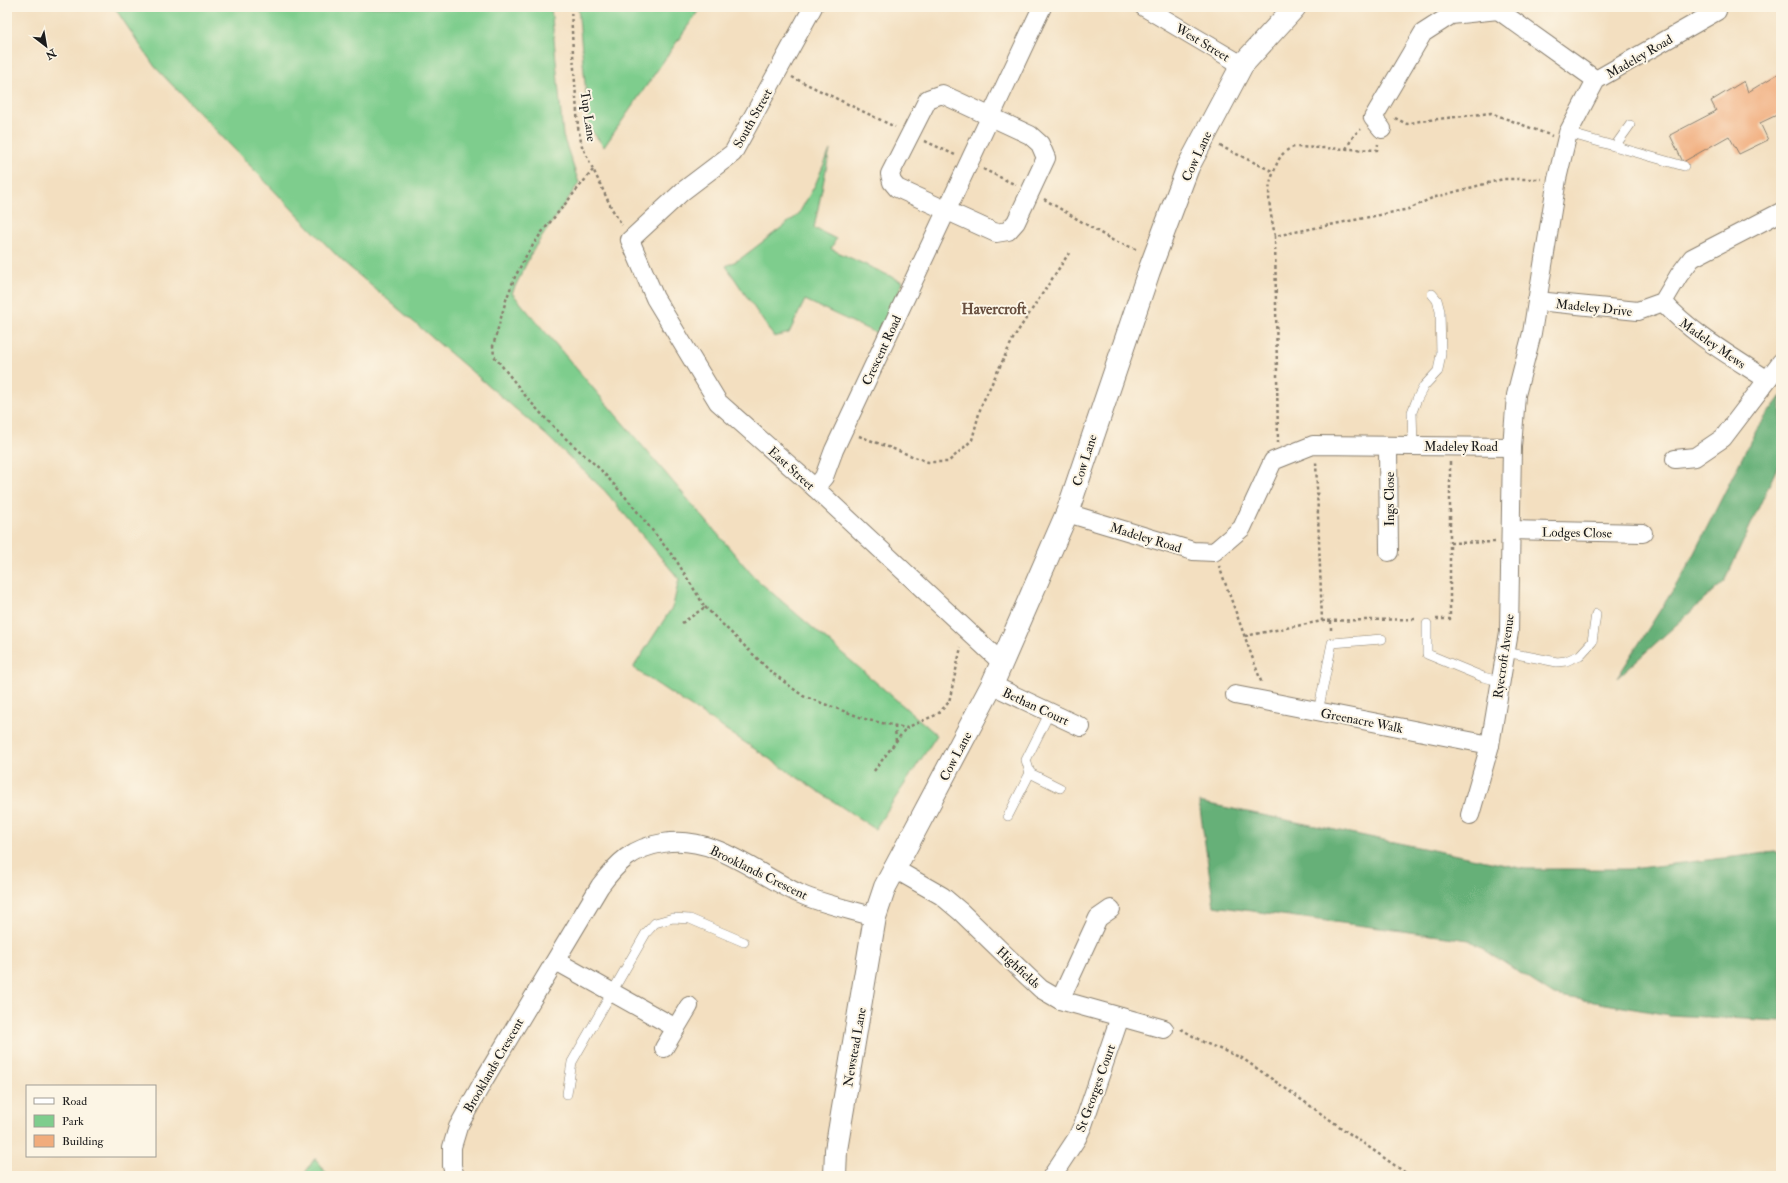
<svg xmlns="http://www.w3.org/2000/svg" width="1788" height="1183" font-family="'IM FELL Double Pica',serif">
	<style>
		.green { fill: #7ecd8d; stroke: #4d7454 }
		.forest { fill: #66b078; stroke: #41664a }
		.building { fill: #f1ac7c }
		.lines { fill: none; stroke-linecap: round; stroke-linejoin: round }
		.service-casing { stroke: #887e6e; stroke-width: 10 }
		.minor-casing { stroke: #887e6e; stroke-width: 20 }
		.secondary-casing { stroke: #887e6e; stroke-width: 24 }
		.path { stroke: #887e6e; stroke-width: 2.5; stroke-dasharray: 3 3; stroke-linecap: butt }
		.service { stroke: #fff; stroke-width: 9 }
		.minor { stroke: #fff; stroke-width: 18 }
		.secondary { stroke: #fff; stroke-width: 22 }
		.labels { text-anchor: middle; stroke-width: 4; stroke-linejoin: round; paint-order: stroke }
		.street-label { font-size: 13px; fill: #1c1c1c; stroke: #fcf5e5 }
		.quarter-label { font-size: 15px; font-weight: bold; fill: #674e3e; stroke: #fcf5e5 }
	</style>
	<rect width="100%" height="100%" fill="#fcf5e5"/>
	<filter id="ink" filterUnits="userSpaceOnUse"><feTurbulence type="fractalNoise" baseFrequency=".025" numOctaves="2"/><feDisplacementMap in="SourceGraphic" scale="8" xChannelSelector="R" yChannelSelector="G"/><feConvolveMatrix kernelMatrix="1 2 1 2 8 2 1 2 1" color-interpolation-filters="sRGB"/></filter>
	<filter id="wash" filterUnits="userSpaceOnUse"><feTurbulence type="fractalNoise" baseFrequency=".012" numOctaves="4" result="noise"/><feDisplacementMap in="SourceGraphic" scale="16" xChannelSelector="R" yChannelSelector="G"/><feGaussianBlur stdDeviation="0.9" result="paint"/><feColorMatrix in="noise" values="0 0 0 0 0 0 0 0 0 0 0 0 0 0 0 0 0 1.4 0 .05"/><feComposite in="paint" operator="in"/></filter>
	<g filter="url(#wash)">
		<rect width="100%" height="100%" fill="#f3dfc0"/>
		<g class="green">
			<polygon points="114,7 551,7 563,136 579,183 533,250 512,293 755,578 937,735 875,829 633,668 673,606 679,579 605,491 545,434 340,259 155,67"/>
			<polygon points="578,7 701,7 604,147 589,127"/>
			<polygon points="830,150 814,228 836,239 831,249 903,282 880,335 805,300 789,333 774,337 726,266 740,259 798,215 815,185"/>
			<polygon points="315,1158 328,1176 303,1176"/>
		</g>
		<g class="forest">
			<polygon points="1781,396 1781,459 1725,581 1617,678 1685,571 1757,428"/>
			<polygon points="1199,802 1525,869 1631,869 1775,852 1781,854 1781,1021 1669,1015 1554,995 1469,940 1214,906"/>
		</g>
		<g id="blocks">
			<polygon class="building" points="1781,72 1781,113 1760,123 1768,140 1739,154 1729,136 1683,162 1670,135 1716,111 1711,101 1744,81 1748,92"/>
		</g>
	</g>
	<g filter="url(#ink)">
		<use href="#blocks" fill-opacity="0" stroke="#887e6e" stroke-width="1"/>
		<g class="lines">
			<g class="service-casing">
				<g id="service">
					<polyline points="1568,133 1684,166"/>
					<polyline points="1615,146 1630,125"/>
					<polyline points="1413,446 1412,412 1417,399 1424,386 1438,371 1441,354 1440,311 1437,300 1432,294"/>
					<polyline points="1427,624 1427,654 1483,677 1500,681"/>
					<polyline points="1505,652 1557,662 1566,661 1580,655 1592,642 1596,614"/>
					<polyline points="1318,712 1332,643 1382,639"/>
					<polyline points="1030,773 1026,760 1050,712"/>
					<polyline points="1008,816 1030,773 1060,788"/>
					<polyline points="567,1094 572,1062 646,933 655,923 673,918 690,919 744,942"/>
				</g>
			</g>
			<g class="minor-casing">
				<g id="minor">
					<polyline points="813,7 733,153 683,191 630,240 655,298 718,402 815,488 1001,662"/>
					<polyline points="1144,7 1242,65"/>
					<polygon points="942,94 1030,135 1040,144 1046,158 1016,222 1008,231 996,233 897,188 892,182 890,174 928,99"/>
					<polyline points="1382,129 1373,118 1423,33 1451,15 1498,10 1596,80"/>
					<polyline points="1537,301 1638,311 1663,302 1679,275 1692,258 1781,212"/>
					<path d="M1663,302C1692,334 1731,356 1766,379"/>
					<polyline points="1388,446 1389,552"/>
					<polyline points="1675,459 1695,457 1723,438 1781,362"/>
					<polyline points="815,488 824,477 834,450 1042,7"/>
					<polyline points="1067,513 1193,551 1214,552 1242,528 1273,461 1313,445 1512,447 1516,395 1532,333 1557,179 1568,133 1596,80 1717,11 1715,7"/>
					<polyline points="1511,530 1643,533"/>
					<polyline points="992,685 1081,727"/>
					<polyline points="1235,695 1490,745"/>
					<polyline points="1470,815 1490,745 1509,632 1512,447"/>
					<polyline points="893,868 942,896 961,912 1025,974 1041,989 1060,1000 1164,1029"/>
					<polyline points="556,961 676,1028"/>
					<polyline points="1060,1000 1098,918 1111,909"/>
					<polyline points="664,1048 689,1006"/>
					<path d="M455,1176L452,1166V1147L458,1127L485,1078L600,886C618,862 632,848 663,843C714,834 756,874 800,894C822,904 852,910 875,917"/>
					<polyline points="1052,1176 1077,1138 1083,1125 1120,1017"/>
				</g>
			</g>
			<g class="secondary-casing">
				<polyline id="secondary" points="835,1176 836,1150 875,917 885,887 992,685 1067,513 1149,271 1188,167 1242,65 1295,7"/>
			</g>
			<g class="path">
				<polyline points="571,7 573,54 578,127 582,146 612,209 622,225"/>
				<polyline points="792,77 895,127"/>
				<polyline points="1395,118 1407,124 1420,121 1491,113 1552,136"/>
				<polyline points="925,141 955,155"/>
				<polyline points="1220,146 1274,172"/>
				<polyline points="1346,149 1354,135 1361,129"/>
				<polyline points="983,169 1016,185"/>
				<polyline points="593,170 542,232 527,254 514,279 506,300 493,346 494,356 528,399 546,419 564,437 600,469 628,500 676,560 705,607 682,623"/>
				<polyline points="1044,199 1112,240 1138,250"/>
				<path d="M1275,236C1272,220 1267,200 1270,184C1271,178 1274,172 1276,166C1279,157 1285,149 1295,147L1377,150L1378,144"/>
				<polyline points="859,436 928,462 948,462 972,440 981,406 1014,337 1069,253"/>
				<polyline points="1278,443 1275,236 1409,209 1432,198 1503,179 1541,179"/>
				<polyline points="1450,543 1495,542"/>
				<polyline points="1219,566 1262,684"/>
				<polyline points="705,607 770,671 803,696 868,720 906,728 938,714 949,702 961,647"/>
				<polyline points="1436,619 1450,619 1450,462"/>
				<polyline points="1322,621 1417,619"/>
				<polyline points="1331,621 1331,632"/>
				<polyline points="1245,636 1322,621 1316,461"/>
				<polyline points="895,726 896,742"/>
				<polyline points="874,771 906,728"/>
				<polyline points="1181,1029 1205,1043 1242,1058 1410,1176"/>
			</g>
			<use href="#service" class="service"/>
			<use href="#minor" class="minor"/>
			<use href="#secondary" class="secondary"/>
		</g>
	</g>
	<g class="labels">
		<g class="street-label">
			<text transform="translate(1203 42) rotate(31)" y="5">West Street</text>
			<text transform="translate(1639 56) rotate(-30)" y="5">Madeley Road</text>
			<text transform="translate(589 116) rotate(82)" y="5">Tup Lane</text>
			<text transform="translate(752 118) rotate(-61)" y="5">South Street</text>
			<text transform="translate(1196 156) rotate(-65)" y="5">Cow Lane</text>
			<text transform="translate(1594 307) rotate(6)" y="5">Madeley Drive</text>
			<text transform="translate(1713 343) rotate(35)" y="5">Madeley Mews</text>
			<text transform="translate(881 350) rotate(-65)" y="5">Crescent Road</text>
			<text x="1461" y="451">Madeley Road</text>
			<text transform="translate(1084 460) rotate(-72)" y="5">Cow Lane</text>
			<text transform="translate(792 468) rotate(42)" y="5">East Street</text>
			<text transform="translate(1389 499) rotate(-90)" y="5">Ings Close</text>
			<text transform="translate(1577 532) rotate(1)" y="5">Lodges Close</text>
			<text transform="translate(1146 537) rotate(17)" y="5">Madeley Road</text>
			<text transform="translate(1503 656) rotate(-82)" y="5">Ryecroft Avenue</text>
			<text transform="translate(1036 706) rotate(25)" y="5">Bethan Court</text>
			<text transform="translate(1362 720) rotate(11)" y="5">Greenacre Walk</text>
			<text transform="translate(955 756) rotate(-62)" y="5">Cow Lane</text>
			<text transform="translate(759 872) rotate(26)" y="5">Brooklands Crescent</text>
			<text transform="translate(1019 967) rotate(43)" y="5">Highfields</text>
			<text transform="translate(854 1047) rotate(-80)" y="5">Newstead Lane</text>
			<text transform="translate(493 1065) rotate(-60)" y="5">Brooklands Crescent</text>
			<text transform="translate(1095 1088) rotate(-70)" y="5">St Georges Court</text>
		</g>
		<g class="quarter-label">
			<text x="994" y="314">Havercroft</text>
		</g>
	</g>
	<rect width="1788" height="1183" fill="none" stroke="#fcf5e5" stroke-width="24"/>
	<rect x="26" y="1085" width="130" height="72" fill="#fcf5e5" stroke="#a29e95"/>
	<rect x="34" y="1098" width="20" height="6" fill="#ffffff" stroke="#a29e95"/>
	<text x="62" y="1105" font-size="12" fill="#1c1c1c">Road</text>
	<rect x="34" y="1115" width="20" height="12" fill="#7ecd8d" stroke="#a29e95"/>
	<text x="62" y="1125" font-size="12" fill="#1c1c1c">Park</text>
	<rect x="34" y="1135" width="20" height="12" fill="#f1ac7c" stroke="#a29e95"/>
	<text x="62" y="1145" font-size="12" fill="#1c1c1c">Building</text>
	<g transform="translate(46 46) rotate(149)" stroke="#fcf5e5" stroke-width="3" paint-order="stroke">
	<path d="M0-3L7 15L0 10L-7 15Z" fill="#1c1c1c"/>
	<text y="-6" font-size="11" font-weight="bold" text-anchor="middle" fill="#1c1c1c">N</text>
	</g>
</svg>
